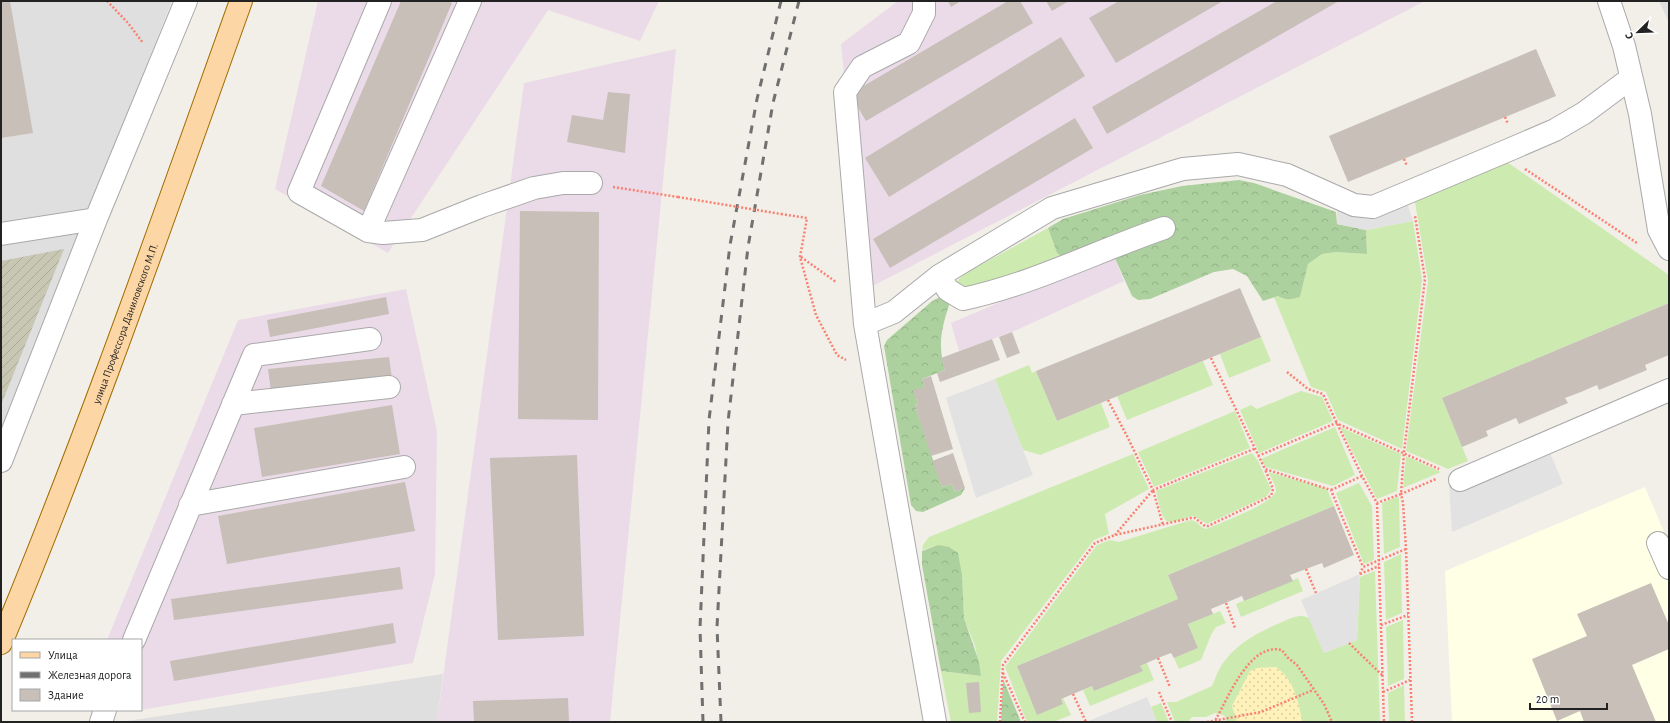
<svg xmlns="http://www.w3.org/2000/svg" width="1670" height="723" viewBox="0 0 1670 723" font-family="'Alegreya Sans',sans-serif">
  <defs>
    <pattern id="construction-furrows" width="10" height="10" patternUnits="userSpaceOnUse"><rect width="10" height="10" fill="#c7c7b4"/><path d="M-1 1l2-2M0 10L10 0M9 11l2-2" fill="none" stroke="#abab9a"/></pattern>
    <pattern id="forest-crowns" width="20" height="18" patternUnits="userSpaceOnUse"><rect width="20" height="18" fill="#add19e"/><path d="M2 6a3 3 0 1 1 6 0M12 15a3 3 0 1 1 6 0" fill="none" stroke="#95b388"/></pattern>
    <pattern id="sand-dots" width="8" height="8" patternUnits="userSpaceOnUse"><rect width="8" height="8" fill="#fff1ba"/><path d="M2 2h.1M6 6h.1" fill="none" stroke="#dacea0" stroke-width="1.8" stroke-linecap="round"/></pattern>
  </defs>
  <rect width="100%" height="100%" fill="#f2efe9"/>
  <!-- residential -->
  <path fill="#e0dfdf" d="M1 1H172L1 436Z
    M1659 1H1669V23Z
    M443 674 437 722H120Z"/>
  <!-- industrial -->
  <path fill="#ebdbe8" d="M318 1H659L640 41 548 10 388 253 275 189Z
    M898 1H1425L865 290 841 44Z
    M676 49 610 722H437L524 83Z
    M1113 254 1124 281 1012 332 959 351 951 323Z
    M406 289 437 431 435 574 413 663 141 710V640H107L238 320Z"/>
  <!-- education -->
  <path fill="#ffffe5" d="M1645 487 1669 544V722H1452L1445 571Z"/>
  <!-- construction -->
  <path fill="url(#construction-furrows)" d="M64 249 1 405V261Z"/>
  <!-- grass -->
  <path fill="#cdebb0" d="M1507 162 1669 275V303L1442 398 1468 461 1448 469 1406 451 1428 281 1415 202Z
    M1413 221 1422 280 1402 449 1338 420 1326 392 1311 387 1274 297 1278 296 1283 299 1300 297 1308 264 1322 254 1336 252 1367 254 1366 230Z
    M1048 228 1057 253 1062 257 975 291 953 285 964 274Z
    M1261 337 1271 361 1229 378 1220 354Z
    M1203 361 1213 385 1127 420 1117 396Z
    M1029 365 1032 373 1036 371 1057 421 1101 403 1110 427 1040 455 1023 450 995 379Z
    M1301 391 1322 397 1333 421 1259 453 1240 410 1251 405 1257 409Z
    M1235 411 1250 448 1154 487 1138 452Z
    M1335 427 1355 475 1333 486 1266 467 1261 459Z
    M1340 427 1401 454 1397 491 1377 499Z
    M1252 453 1258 461 1271 489 1267 496 1207 524 1194 516C1186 517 1177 522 1169 522 1161 521 1158 498 1156 491Z
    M1133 454 1149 489 1105 514 1109 534 1094 540 1001 661 997 722H951L941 671 981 676 975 646 964 618 962 575 938 545 922 550 923 545 929 537Z
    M1406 456 1441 472 1403 488Z
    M1268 472 1327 489 1334 506 1168 575 1178 599 1017 666 1037 714 1063 704 1061 699 1063 698 1071 715 1053 722H1027L1005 667 1097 545 1110 540 1119 542 1191 520C1198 521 1200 528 1206 529 1218 524 1277 502 1276 490 1275 484 1271 477 1268 472Z
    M1359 483 1372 506 1374 560 1364 564 1336 493Z
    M1397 497 1399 498 1400 547 1384 554 1382 503Z
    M1401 554 1402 613 1386 620 1384 562Z
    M1375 571 1380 722H1226L1225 716 1215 713 1206 717H1192L1188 722H1175L1167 702H1176L1212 686C1215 680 1217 672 1221 666 1234 645 1258 632 1280 623 1290 619 1298 613 1309 618L1324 653 1357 640 1360 577Z
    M1298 578 1303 591 1241 617 1236 604Z
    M1220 611 1226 623 1216 627 1211 635 1201 660 1179 669 1174 658 1198 648 1188 624Z
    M1403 620 1404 679 1388 686 1386 627Z
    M1147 663 1154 680 1090 706 1083 690 1092 686 1094 691 1142 671 1140 666Z
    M1404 685 1405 722H1389L1388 693Z
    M1161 703 1169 722H1157L1151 707Z"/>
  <!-- forest -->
  <path fill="url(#forest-crowns)" d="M1239 180 1254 183 1336 212 1337 224 1366 230 1367 254 1336 252 1322 254 1308 264 1300 297C1292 299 1286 301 1278 296L1263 301 1247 276 1233 269 1214 272 1150 299 1138 300 1132 296 1113 254 1062 257 1057 253 1048 228 1063 219 1140 195 1182 186Z
    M943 295 950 302C942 327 937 344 945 370L922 379 925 387 914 391 918 404 915 405 942 487 952 484 955 492 965 488 961 495 923 512 916 511 911 505 884 346 887 340 931 302Z
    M938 545 949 547 958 553 962 575 964 618 979 662 981 676 941 671 922 565V551Z
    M1003 679 1021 722H1001Z"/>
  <!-- sand -->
  <path fill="url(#sand-dots)" d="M1276 667C1293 678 1299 702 1302 722H1237L1232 706 1250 671 1257 668Z"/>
  <!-- parking -->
  <path fill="#e2e2e2" d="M1404 194 1413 221 1366 230 1337 224V198L1354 205Z
    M995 379 1033 475 976 498 946 398Z
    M1546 443 1563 484 1452 532 1449 485Z
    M1360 574 1357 640 1324 653 1301 600Z
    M1147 697 1157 722H1085H1086Z"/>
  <!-- building -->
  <path fill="#c7bfb8" d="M1 1H10L33 133 1 138Z
    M401 1H448L452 3 364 211 321 186Z
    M948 1H961L951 7Z
    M1008 1H1020L1033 23 866 121 850 94Z
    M1046 1H1069L1052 11Z
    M1119 1H1223L1116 63 1089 18Z
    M1277 1H1339L1107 134 1092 107Z
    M1061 37 1085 76 889 197 865 158Z
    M1536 49 1556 96 1348 182 1329 136Z
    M608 92 630 94 625 153 567 142 572 115 603 120Z
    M1075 118 1093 148 890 268 873 239Z
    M520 211 599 212 598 420 518 419Z
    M1240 288 1261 337 1057 421 1036 371Z
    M386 297 389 314 270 337 267 320Z
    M1669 303V355L1645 365 1647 370 1599 390 1597 385 1581 392 1565 398 1568 403 1519 424 1516 418 1486 431 1488 436 1462 447 1442 398Z
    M1012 332 1020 353 1007 358 999 337Z
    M992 339 1000 360 940 382 937 373 945 370 941 358Z
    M389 357 392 379 271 391 268 369Z
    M931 376 953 449 931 456 915 405 918 404 913 390 925 387 922 379Z
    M392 405 400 454 262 477 254 428Z
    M953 453 965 488 955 492 952 484 942 487 932 461Z
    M577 455 584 636 498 640 490 458Z
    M405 482 415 531 227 564 218 516Z
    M1334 506 1354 555 1324 568 1322 563 1290 575 1293 581 1244 601 1242 596 1211 609 1213 614 1188 624 1198 648 1174 658 1171 653 1158 658 1140 666 1143 671 1094 691 1092 686 1073 694 1061 699 1063 704 1037 715 1017 666 1178 599 1168 575Z
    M400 567 403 589 174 620 171 599Z
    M1651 583 1669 625V649L1632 665 1656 722H1584L1580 711 1557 721 1532 659 1587 636 1577 614Z
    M393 623 396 643 174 681 170 661Z
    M979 682 981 712 969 713 966 683Z
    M568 698 569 722H474L473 701Z"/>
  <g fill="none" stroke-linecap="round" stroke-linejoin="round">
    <!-- minor casing -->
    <g stroke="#a9a9a9" stroke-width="24">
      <path id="minor" d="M380 1 299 192 368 231 470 1
        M1609 1 1624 46 1640 114 1659 230 1669 249
        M368 231 383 233 422 230 482 206 534 188 563 183H591
        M1 234 96 219
        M939 276 948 290 963 299C1033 284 1097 251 1164 228
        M865 324 845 92 862 67 909 43 924 13V1
        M233 404 389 387
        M1 461 96 219 186 1
        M1460 480 1669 390
        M190 505 404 467
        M1658 543 1669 568
        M134 640 254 355 370 339
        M101 722 105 710
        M935 722 865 324 894 312 939 276 1052 208 1183 169 1238 164 1287 175 1354 205 1373 207 1511 149 1555 130 1584 113 1631 78"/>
    </g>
    <!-- major casing -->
    <g stroke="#a06b00" stroke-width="24">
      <g id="major">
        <path id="s1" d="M1 643C89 432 164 216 241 1"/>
      </g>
    </g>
    <!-- path -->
    <path stroke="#fa8072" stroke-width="2.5" stroke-dasharray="2 2" stroke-linecap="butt" d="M107 1 128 23 143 43
      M1505 117 1508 124
      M1404 159 1407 166
      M1525 169 1637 243
      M613 187 678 197
      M781 214 807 218 800 257 816 315 837 355 846 360
      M801 257 836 282
      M1211 358 1265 469 1331 490 1363 567
      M1287 372 1308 389 1323 394 1362 476 1377 503 1401 494 1404 452 1425 279 1415 216
      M1108 400 1128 438 1153 490 1254 449
      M1258 456 1336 423 1439 469
      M1331 490 1362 476
      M1377 503 1384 722
      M1115 535 1153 490 1163 525
      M1306 569 1316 593
      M1360 574 1363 567 1406 549
      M1360 574 1379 566
      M1226 603 1235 628
      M1381 625 1408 615
      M1349 643 1383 676
      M1158 658 1170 687
      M1003 673 1025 722
      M1159 692 1172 722
      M1383 692 1410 680
      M1073 694 1086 722
      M1000 722 1003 665 1095 543 1115 535 1191 518H1195L1205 526H1208L1271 496 1273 489 1265 469
      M1207 722 1261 712 1313 690
      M1220 722 1216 719C1229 696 1250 642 1282 650L1287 657 1297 665 1324 704 1332 722
      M1412 722 1406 549 1403 503 1401 494 1436 479"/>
    <!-- minor -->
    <use href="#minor" stroke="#fff" stroke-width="22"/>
    <!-- major -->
    <use href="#major" stroke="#fcd6a4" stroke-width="22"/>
    <!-- rail -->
    <path stroke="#707070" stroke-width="3" stroke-dasharray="8 8" stroke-linecap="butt" d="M703 722 700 628 709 420 730 245 757 99 781 1
      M721 722 717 627 728 422 748 247 773 103 799 1"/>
    <!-- path-bridge -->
    <path stroke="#fa8072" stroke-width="2.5" stroke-dasharray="2 2" stroke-linecap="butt" d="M678 197 781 214"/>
  </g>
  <g text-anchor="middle" stroke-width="4" stroke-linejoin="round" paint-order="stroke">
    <!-- street labels -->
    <g font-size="11" fill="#222" stroke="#fff">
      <text dy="4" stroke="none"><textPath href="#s1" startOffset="343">улица Профессора Даниловского М.П.</textPath></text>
    </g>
  </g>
  <!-- border -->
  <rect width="1670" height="723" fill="none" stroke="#222222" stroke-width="4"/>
  <!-- legend -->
  <rect x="12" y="639" width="130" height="72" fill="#ffffff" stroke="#a7a7a7"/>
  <rect x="20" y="652" width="20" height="6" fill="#fcd6a4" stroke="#a7a7a7"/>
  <text x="48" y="659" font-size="12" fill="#222222">Улица</text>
  <rect x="20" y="672" width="20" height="6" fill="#707070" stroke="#a7a7a7"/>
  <text x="48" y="679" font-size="12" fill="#222222">Железная дорога</text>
  <rect x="20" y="689" width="20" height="12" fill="#c7bfb8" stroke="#a7a7a7"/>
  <text x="48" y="699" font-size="12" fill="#222222">Здание</text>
  <!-- north arrow -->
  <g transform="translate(1638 32) rotate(247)" stroke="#ffffff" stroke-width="3" paint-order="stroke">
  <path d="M0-3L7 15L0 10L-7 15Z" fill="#222222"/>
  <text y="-6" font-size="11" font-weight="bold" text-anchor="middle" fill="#222222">С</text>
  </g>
  <!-- scale -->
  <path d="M1530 703v6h77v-6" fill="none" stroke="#222222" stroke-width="2"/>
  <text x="1536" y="703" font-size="12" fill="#222222" stroke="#ffffff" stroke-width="3" paint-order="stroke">20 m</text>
</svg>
